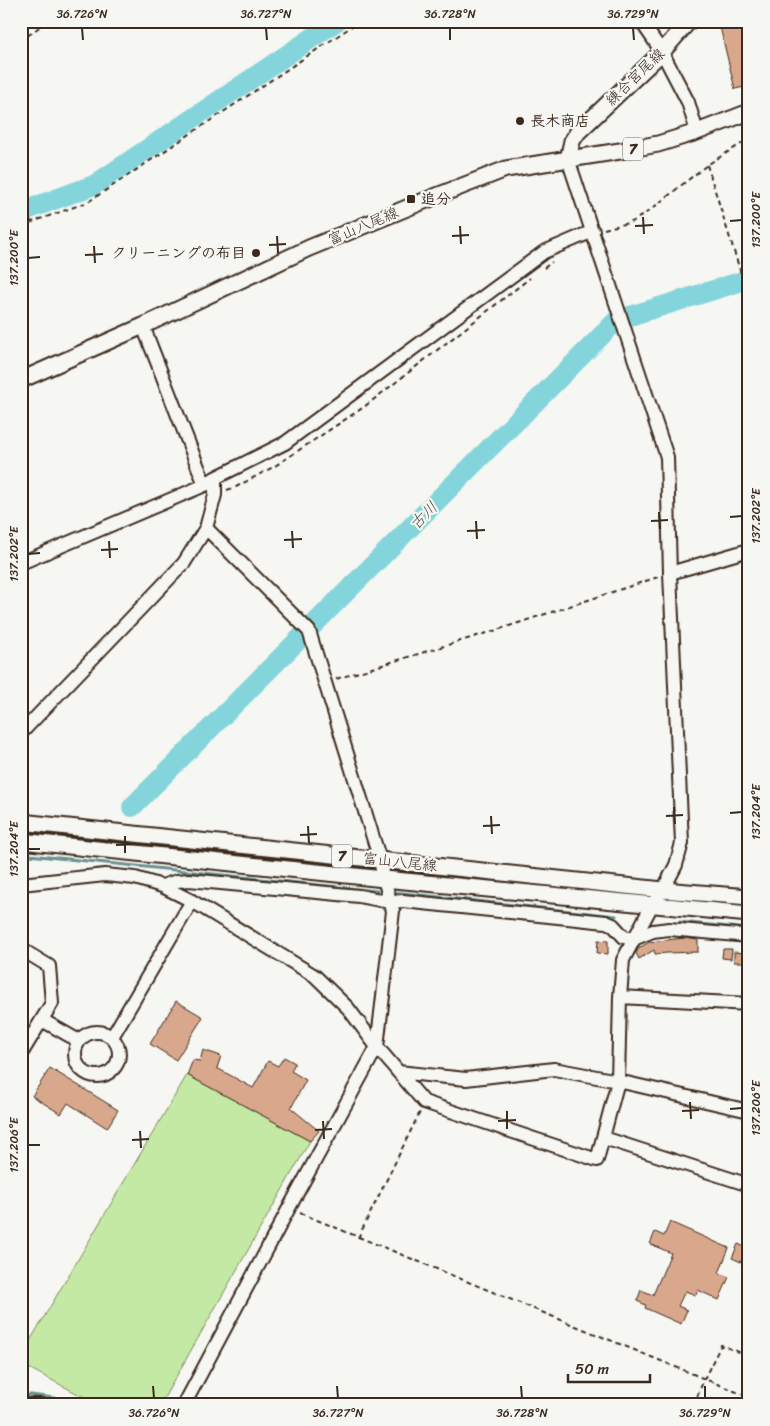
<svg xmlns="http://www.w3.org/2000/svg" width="770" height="1426" viewBox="0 0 770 1426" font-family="Sriracha,'Klee One',sans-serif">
  <rect width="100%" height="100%" fill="#f6f6f2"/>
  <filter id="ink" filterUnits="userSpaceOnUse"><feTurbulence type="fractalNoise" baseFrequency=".02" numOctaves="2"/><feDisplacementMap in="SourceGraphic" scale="10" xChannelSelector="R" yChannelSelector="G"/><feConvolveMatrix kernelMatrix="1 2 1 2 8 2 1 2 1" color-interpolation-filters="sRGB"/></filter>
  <g filter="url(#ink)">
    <!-- green -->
    <path fill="#c3e9a4" stroke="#7f8a61" d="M187 1075 310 1141 160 1405H99L21 1364V1356Z"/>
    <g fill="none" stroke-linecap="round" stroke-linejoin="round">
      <!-- stream -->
      <path stroke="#67918f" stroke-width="3" d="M21 857 29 855 377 891
        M393 892 616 916
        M680 922 749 929
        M21 1396 31 1395 61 1399 71 1405"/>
      <!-- river -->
      <path stroke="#84d5db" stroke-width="20" d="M21 212 94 185 337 21
        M132 807 617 320 749 279"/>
    </g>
    <!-- building -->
    <path fill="#d9a78c" stroke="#3b2a1e" d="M743 21H749V86L735 89 720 27Z
      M684 938 698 940V952L667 953 655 954 654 950 639 959 636 953 639 948 649 942Z
      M598 940 608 941V954L597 953Z
      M723 949H732L731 959 722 958Z
      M734 952 744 953V962H734Z
      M176 1001 203 1017 176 1060 150 1044Z
      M203 1050 221 1056 217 1068 253 1088 268 1061 278 1066 284 1057 295 1063 291 1071 306 1080 291 1108 319 1131 310 1141 187 1075 193 1060 200 1061Z
      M50 1068 118 1110 107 1128 68 1103 61 1114 32 1096Z
      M670 1222 729 1248 719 1273 729 1277 719 1300 698 1290 696 1295 685 1291 678 1306 687 1310 681 1324 645 1308 646 1305 637 1301 641 1290 653 1295 671 1253 650 1244 655 1232 664 1236Z
      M738 1244 747 1248 741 1262 732 1258Z"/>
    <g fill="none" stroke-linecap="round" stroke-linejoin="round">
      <!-- minor casing -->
      <g stroke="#3b2a1e" stroke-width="16">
        <path id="minor" d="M641 21 662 52 688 102 697 132
          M21 23 23 21
          M143 326 205 485
          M21 563 205 485 215 478 285 443 544 252 593 231
          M670 573 749 550
          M21 733 184 563 206 528 215 495V478
          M21 884 105 875 135 878 162 886 192 901 315 976 348 1008 377 1047 424 1102 597 1160 618 1081 620 997 623 960 652 905 663 890 676 865 682 843 670 573 667 457 568 159
          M162 886 177 881 189 880 359 896 390 902 403 901 606 922 613 925 624 937 634 939 653 931 669 929 749 936
          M21 949 49 966 52 1003 21 1054
          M620 997 749 1004
          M42 1020 79 1041
          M75 1054a22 22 0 1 1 44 0a22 22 0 1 1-44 0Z
          M112 1037 192 901
          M398 1072 466 1079 554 1069 618 1081 749 1111
          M604 1138 749 1185
          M21 1405H41
          M184 1405 289 1208 377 1047 393 911 384 879 380 860 309 631 206 528"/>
      </g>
      <!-- major casing -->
      <g stroke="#3b2a1e" stroke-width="19">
        <path id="major" d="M568 159 572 141 578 132 662 52 689 21
          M21 380 143 326 309 248 424 201 506 169 620 151 658 144 697 132 749 112
          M21 822 663 890 749 897
          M21 841 384 879 749 914"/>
      </g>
      <!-- path -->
      <path stroke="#3b2a1e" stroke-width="2" stroke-dasharray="5 4" stroke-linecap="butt" d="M21 41 47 21
        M707 165 749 299
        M21 202 24 206 31 222
        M21 226 88 202 360 21
        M604 229 632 222 649 211 707 165 749 139
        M544 268 552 262
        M227 490 236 487 275 466 364 407 530 278
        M336 679 500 629 658 577
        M300 1213 749 1397
        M358 1238 420 1112
        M694 1405 704 1379 721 1345 749 1356"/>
      <!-- minor -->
      <use href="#minor" stroke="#f6f6f2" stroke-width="12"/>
      <!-- major -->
      <use href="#major" stroke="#f6f6f2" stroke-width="15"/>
    </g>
  </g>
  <!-- ticks -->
  <path fill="none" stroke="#3b2a1e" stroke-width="2" d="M82 28 83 40M266 28 267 40M450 28V40M633 28 634 40M643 217 644 234M730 221 742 220M460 226 461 244M635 226 653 225M277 236 278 253M452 236 469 235M269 245 286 244M94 246 95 263M85 255 103 254M28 258 40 257M659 512 660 529M730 517 742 516M476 521 477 539M651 521 668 520M292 531 293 548M467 531 485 530M284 540 302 539M109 541 110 558M101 550 118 549M28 554 40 553M674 807 675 824M730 813 742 812M491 816 492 834M666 816 683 815M308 826 309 843M483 826 500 825M300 835 317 834M125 836V853M116 845 134 844M28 849H40M690 1102 691 1119M730 1109 742 1108M507 1111V1129M682 1111 699 1110M323 1121 324 1139M498 1121 516 1120M315 1130 332 1129M140 1131 141 1148M132 1140 149 1139M28 1145H40M153 1386 154 1398M337 1386 338 1398M521 1386 522 1398M705 1386V1398"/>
  <!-- markers -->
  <g fill="#3b2a1e" stroke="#f6f6f2" stroke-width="2">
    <circle cx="520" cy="121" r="5"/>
    <rect x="406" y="194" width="10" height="10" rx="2.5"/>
    <circle cx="256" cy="253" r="5"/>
  </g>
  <g text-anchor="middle" stroke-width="4.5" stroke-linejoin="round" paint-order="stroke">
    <!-- shield labels -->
    <g fill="#f6f6f2" stroke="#73675e" stroke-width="1">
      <rect x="623" y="137.5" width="20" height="23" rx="4"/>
      <rect x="332" y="844.5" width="20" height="23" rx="4"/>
    </g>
    <g font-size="14" font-weight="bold" fill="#3b2a1e">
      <text x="633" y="154">7</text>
      <text x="342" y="861">7</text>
    </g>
    <!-- street labels -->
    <g font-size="15" fill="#3b2a1e" stroke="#f6f6f2">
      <text transform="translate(635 77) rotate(-44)" y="5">練合宮尾線</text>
      <text transform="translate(363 226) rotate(-23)" y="5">富山八尾線</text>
      <text transform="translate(400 862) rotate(6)" y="5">富山八尾線</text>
    </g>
    <!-- poi labels -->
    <g font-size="15" font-weight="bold" fill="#3b2a1e" stroke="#f6f6f2" text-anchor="start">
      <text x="530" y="126">長木商店</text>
      <text x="421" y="204">追分</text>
      <text x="246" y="258" text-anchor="end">クリーニングの布目</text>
    </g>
    <!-- water labels -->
    <g font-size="16" font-style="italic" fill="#4d554d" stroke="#f6f6f2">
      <text transform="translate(423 515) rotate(-45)" y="6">古川</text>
    </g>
  </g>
  <!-- margin -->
  <rect width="770" height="1426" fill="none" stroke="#f6f6f2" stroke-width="55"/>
  <!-- scale -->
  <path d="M568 1374v8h82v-8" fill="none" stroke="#3b2a1e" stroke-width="2.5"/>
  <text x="575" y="1374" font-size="15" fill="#3b2a1e" stroke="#f6f6f2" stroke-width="4" paint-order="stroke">50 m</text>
  <rect x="28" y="28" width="714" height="1370" fill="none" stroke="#3b2a1e" stroke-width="2"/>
  <g font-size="12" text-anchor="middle" fill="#3b2a1e">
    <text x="82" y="18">36.726°N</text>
    <text x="266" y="18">36.727°N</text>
    <text x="450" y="18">36.728°N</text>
    <text x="633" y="18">36.729°N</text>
    <text transform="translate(756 220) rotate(-90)" y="4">137.200°E</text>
    <text transform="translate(14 258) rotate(-90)" y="4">137.200°E</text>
    <text transform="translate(756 516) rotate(-90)" y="4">137.202°E</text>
    <text transform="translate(14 554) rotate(-90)" y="4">137.202°E</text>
    <text transform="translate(756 812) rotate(-90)" y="4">137.204°E</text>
    <text transform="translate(14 849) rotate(-90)" y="4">137.204°E</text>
    <text transform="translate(756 1108) rotate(-90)" y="4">137.206°E</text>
    <text transform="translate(14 1145) rotate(-90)" y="4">137.206°E</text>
    <text x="154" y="1417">36.726°N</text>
    <text x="338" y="1417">36.727°N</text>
    <text x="522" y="1417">36.728°N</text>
    <text x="705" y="1417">36.729°N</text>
  </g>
</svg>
